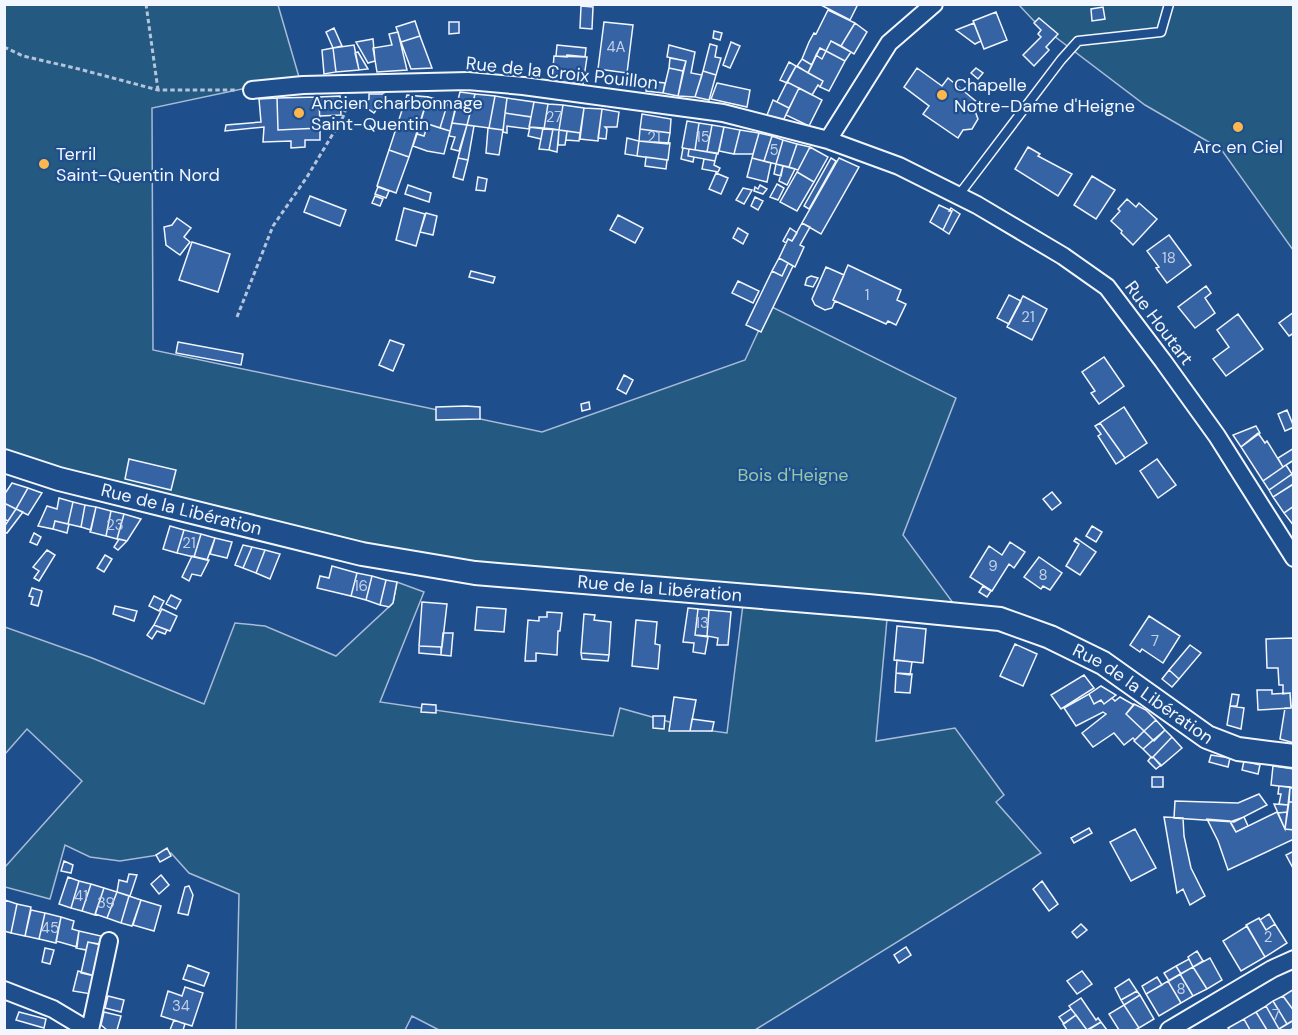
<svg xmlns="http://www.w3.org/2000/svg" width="1298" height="1035" viewBox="0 0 1298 1035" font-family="'DM Sans',sans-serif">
  <rect width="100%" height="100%" fill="#1f4e8c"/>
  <!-- green -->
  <path fill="#245a82" stroke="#a8bbd7" stroke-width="1.5" d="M5 5H278L299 77 152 108 153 350 542 432 745 360 770 306 956 398 903 535 962 615 888 608 876 741 955 728 1004 795 996 802 1041 853 755 1030H439L412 1016 405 1030H236L239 894 189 873 171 853 120 861 90 857 65 845 50 899 5 887V867L82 781 27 729 5 754V627L92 658 204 704 235 623 265 626 336 656 393 603 397 582 424 592 380 702 613 736 620 708 691 728 727 733 744 596 475 573 5 461Z
    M1019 5H1293V250L1221 149 1145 105 1033 20Z"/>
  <!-- building -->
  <path fill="#3563a3" stroke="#f2f6ff" stroke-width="1.5" d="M819 4H858L850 20Z
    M581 6 593 7 592 29 580 28Z
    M1103 7 1105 19 1092 21 1091 9Z
    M828 10 855 23 841 46 831 41 826 51 820 48 812 65 802 59 809 42 814 33 816 34Z
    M996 12 1007 40 984 49 973 21Z
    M1039 18 1058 34 1046 47 1049 50 1034 66 1023 55 1041 37 1038 34 1041 30 1034 23Z
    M415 21 420 36 401 42 396 27Z
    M449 22H459V33L449 34Z
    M604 22 633 25 627 73 598 69Z
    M855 23 867 32 854 54 841 46Z
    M974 23 981 41 975 44 956 30Z
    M334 28 342 46 333 48 326 32Z
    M714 31 722 33 720 40 713 38Z
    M398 32 407 70 377 72 373 48 392 45 389 34Z
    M420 36 432 68 411 69 401 42Z
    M373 39 375 61 368 63 356 42Z
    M831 41 851 52 845 61 826 51Z
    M731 42 740 46 730 68 723 65Z
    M710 44 717 46 715 57 721 58 716 75 703 71Z
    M354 45 359 70 336 72 333 48Z
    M557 45 586 48 585 57 556 56Z
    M669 45 695 52 691 73 702 75 695 97 678 96 686 61 667 57Z
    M333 48 336 72 324 74 322 50Z
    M820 48 826 51 822 59 816 55Z
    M826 51 845 61 829 91 820 87 823 81 808 73 816 55 822 59Z
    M358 52 368 69 359 70 355 53Z
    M567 55 587 57 583 84 552 81 554 56 567 57Z
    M670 58 686 61 683 71 669 68Z
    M802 59 812 65 808 73 797 66Z
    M789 62 796 66 787 83 780 80Z
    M796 66 823 81 820 87 818 85 812 95 787 82Z
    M669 68 683 71 678 96 663 93Z
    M917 68 942 86 948 78 978 103 975 111 978 119 972 129 963 130 958 138 923 114 929 106 904 87Z
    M976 68 983 73 978 79 971 73Z
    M703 71 716 75 709 100 695 97Z
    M647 81 665 83 663 93 646 91Z
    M787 82 799 88 789 108 777 102Z
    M717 83 750 90 747 107 711 99Z
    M799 88 822 100 809 126 786 115Z
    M460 92 475 94 467 125 452 123Z
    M369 94H384L386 97 374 113 364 106 369 99Z
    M475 94 495 96 489 128 467 125Z
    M407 95 428 97 409 157 389 150Z
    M340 96 341 115 320 116V140H305V147L291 148V141L263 142 264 127 225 131 226 125 261 122 259 99 277 98 278 130 320 128 319 97Z
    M495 96 507 98 503 130 489 128Z
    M319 97 320 128 278 130 277 98Z
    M428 97 448 102 440 128 428 124 424 136 417 134Z
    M507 98 534 102 531 117 505 113Z
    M773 100 789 108 783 121 767 115Z
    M448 102 456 105 450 131 440 128Z
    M534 102 548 104 544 129 529 127Z
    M548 104 563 105 559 130 544 129Z
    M563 105 584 108 580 133 559 130Z
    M584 108 602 109 598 141 580 139Z
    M602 109 619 112 617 127H605L607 129 606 139 598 138Z
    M505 113 531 117 529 129 507 126V133L503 132Z
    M642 114 671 119 670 133 640 129Z
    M687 121 699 123 695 150 682 148Z
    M452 123 467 125 459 151 451 149 455 137 449 136Z
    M699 123 712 125 707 152 695 150Z
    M428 124 450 131 444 154 427 151 413 146 417 134 424 136Z
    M467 125 474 126 468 160 458 158Z
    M712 125 724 127 718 154 707 152Z
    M530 127 543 128 541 139 528 136Z
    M724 127 740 130 734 154 719 151Z
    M488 128 503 130 499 155 486 153Z
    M543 128 553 129 549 150 539 149Z
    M553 129 559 130 557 152 549 150Z
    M640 129 670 133 668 144 639 141Z
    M559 130 567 131 565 145H558Z
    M740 130 759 133 753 154H734Z
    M567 131 580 133 579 141 566 140Z
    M759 133 772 136 764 161 752 158Z
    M772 136 783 140 776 164 764 161Z
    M627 138 639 141 637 156 625 154Z
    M783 140 797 144 789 167 776 164Z
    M639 141 670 143 668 160 637 156Z
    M797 144 810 147 798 170 789 167Z
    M810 147 828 157 814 182 797 172Z
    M1028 147 1040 154 1038 156 1072 174 1058 196 1015 169Z
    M683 148 689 149 688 156 694 157 693 162 681 159Z
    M689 149 717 153 715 161 688 156Z
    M389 150 409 157 396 193 377 186Z
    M646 157 667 160 666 169 645 166Z
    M458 158 468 160 463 180 453 177Z
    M752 158 771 163 767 182 747 177Z
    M831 158 836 161 809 209 804 206Z
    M839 158 859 167 821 234 802 223Z
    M704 159 715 161 714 165 720 168 718 172 702 169Z
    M776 164 783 166 781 176 774 174Z
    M783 166 795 169 787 185 779 181Z
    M797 172 814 182 797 211 780 202Z
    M716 173 728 178 721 194 709 189Z
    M1092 176 1115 190 1096 219 1074 205Z
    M478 177 487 179 485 191 476 190Z
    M777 184 784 188 778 200 770 197Z
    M408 185 431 193 429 202 405 194Z
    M760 185 767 189 763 194 754 191 755 187 758 189Z
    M378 187 389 191 386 198 375 194Z
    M743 188 752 190 744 204 736 200Z
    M310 196 346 210 340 226 304 212Z
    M375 196 383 199 380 206 372 203Z
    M755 197 763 201 758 210 751 206Z
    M1127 199 1136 207 1139 203 1157 219 1133 245 1121 233 1122 231 1111 221 1120 211 1118 209Z
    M939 205 952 211 943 230 930 222Z
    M404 208 425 214 416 246 396 240Z
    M951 208 960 214 949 234 943 230 952 211H949Z
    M426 213 437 216 433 235 420 232Z
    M618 215 643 228 635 243 610 230Z
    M177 218 191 228 184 237 190 242 180 255 166 245 164 227 172 225Z
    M802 223 810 227 800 245 804 247 795 267 779 258 788 239 792 241Z
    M738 228 748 234 743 244 733 238Z
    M790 228 797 233 792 241 788 239 786 243 783 241Z
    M1169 235 1191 265 1167 283 1156 268 1159 267 1147 251Z
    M192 242 230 254 218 292 179 280Z
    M779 258 788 263 782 276 772 271Z
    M788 263 793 266 761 332 746 325 772 271 782 276Z
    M848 265 901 290 897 300 906 304 896 325 888 321 886 324 833 300Z
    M826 267 844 275 833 300 835 301 832 308 825 310 815 305 812 299Z
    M471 271 495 277 493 283 469 277Z
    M811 276 818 278 813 287 805 285 807 278Z
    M738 281 759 291 753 303 732 293Z
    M1206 286 1211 293 1205 298 1215 313 1195 328 1178 307Z
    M1009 295 1021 301 1009 324 997 318Z
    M1023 296 1047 309 1032 340 1007 327Z
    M1294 312V333L1289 336 1279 323Z
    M1238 314 1263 349 1226 376 1213 359 1229 347 1217 330Z
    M390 340 404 345 393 371 379 365Z
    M178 342 243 354 241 365 176 353Z
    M1104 357 1124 386 1099 404 1091 393 1095 391 1082 372Z
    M624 375 633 380 626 394 617 389Z
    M589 402 590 409 582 411 581 404Z
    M466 406 480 407V419L436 420V407Z
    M1124 407 1147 443 1125 458 1100 423Z
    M1287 410 1294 427 1285 431 1278 414Z
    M1100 423 1125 458 1116 464 1098 436 1101 434 1095 426Z
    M1256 426 1260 433 1241 447 1233 435Z
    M1258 433 1265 443 1267 441 1283 467 1263 481 1241 447Z
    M1294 448V460L1283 467 1278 458Z
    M129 459 176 470 171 490 125 479Z
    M1157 459 1176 485 1158 498 1140 471Z
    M1286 465 1292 474 1269 490 1263 481Z
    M1292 474 1294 484 1273 497 1269 490Z
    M12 483 28 488 16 509 4 503V495Z
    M1293 484 1294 506 1284 513 1273 497Z
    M28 488 42 493 28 515 16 509Z
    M1052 492 1061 503 1052 510 1043 499Z
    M59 498 73 502 68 524 55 521 53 529 38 526 47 506 57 509Z
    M73 502 85 505 81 527 68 524Z
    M4 503 16 509 8 521 4 519Z
    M85 505 96 507 91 530 81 527Z
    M1294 506V526L1284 513Z
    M96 507 111 511 106 536 90 532Z
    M16 509 23 512 7 533 4 532V527Z
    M111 511 124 514 117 539 106 536Z
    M124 514 141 519 127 541 117 539Z
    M55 521 69 524 67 533 53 529Z
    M170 526 184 530 177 553 163 549Z
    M1092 526 1102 532 1096 542 1086 536Z
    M184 530 201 534 194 557 177 553Z
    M34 533 41 537 37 545 30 542Z
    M201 534 215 538 207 560 194 557Z
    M215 538 232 542 227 558 210 554Z
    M1076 538 1096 552 1080 575 1066 566 1079 544 1074 541Z
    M119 539 127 541 118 550 114 547Z
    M1010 542 1025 552 1014 568 1009 564 992 591 970 577 989 546 1002 555Z
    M243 545 252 547 243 568 235 565Z
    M252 547 265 550 256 573 243 568Z
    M47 550 55 555 39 581 34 578 39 571 33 567Z
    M265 550 280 554 270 579 256 573Z
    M105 555 112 559 104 572 97 568Z
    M192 556 209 560 201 576 192 574 189 581 182 577Z
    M1039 557 1062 573 1050 590 1043 586 1041 589 1024 577Z
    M332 566 357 573 351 596 317 588 320 576 329 578Z
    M357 573 372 576 366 600 351 596Z
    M372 576 386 580 380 605 366 600Z
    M386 580 397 582 393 603 389 607 380 605Z
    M983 586 991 591 987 597 979 592Z
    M32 588 42 591 38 606 31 604 33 597 29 596Z
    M171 595 181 600 176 609 166 604Z
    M154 596 164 601 159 611 149 606Z
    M422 602 447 604 442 647 419 646Z
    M115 606 137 611 134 621 113 614Z
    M477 607 506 609 504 632 475 630Z
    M688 608 698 609 695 635 708 637 705 654 693 652 694 643 683 642Z
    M162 609 177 616 170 631 154 625Z
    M698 609 709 610 707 636 695 635Z
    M709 610 731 612 728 645H717L718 638 707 636Z
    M547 612 562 613 560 631H558L557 655 536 653V661H525L528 620 539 621V617H547Z
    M584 614 595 615 594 620 611 622 609 655 581 653Z
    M1149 616 1180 636 1163 663 1142 649 1140 652 1130 645Z
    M636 620 657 622 655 644 660 645 658 669 632 666Z
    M154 625 167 630 165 634 157 631 152 639 147 635Z
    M897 626 926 629 923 663 894 660Z
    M443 633H453L451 656 441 655Z
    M1294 638V707L1291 706 1290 693 1283 694V685H1279L1278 668H1267L1266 639Z
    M1015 644 1037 654 1023 686 1000 676Z
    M1190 645 1201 653 1179 679 1169 670Z
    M419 646 441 647V655L419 653Z
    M581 653 609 655 608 661 582 659Z
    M897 660 912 662 910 675 896 673Z
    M1169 670 1179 679 1172 687 1162 679Z
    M896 673 912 674 910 693 895 692Z
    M1084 675 1094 688 1061 709 1051 695Z
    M1101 686 1116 695 1104 704 1101 700 1094 704 1089 694Z
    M1257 690H1272V694L1290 693 1291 708 1258 710Z
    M1089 694 1094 704 1101 700 1104 704 1112 698 1115 701 1120 697 1134 705 1126 714 1144 731 1135 740 1133 738 1124 745 1114 733 1093 747 1082 733 1106 714 1103 712 1076 726 1064 708Z
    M1232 694 1239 695 1237 706H1230Z
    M674 697 696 700 690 731H669Z
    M422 704 436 705V713L421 712Z
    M1134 704 1146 710 1156 720 1144 731 1126 714Z
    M1230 706 1244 708 1241 729 1227 725Z
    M1291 706 1294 707V743L1280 739 1285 708H1291Z
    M653 716H665L664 729 653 728Z
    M692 719 714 722 712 731H690Z
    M1156 720 1165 730 1154 741 1144 731Z
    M1165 730 1172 737 1152 758 1143 749Z
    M1144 731 1153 740 1143 749 1134 741Z
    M1172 737 1182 748 1161 766 1153 757Z
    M1211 755 1230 758 1228 767 1209 762Z
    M1151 757H1153L1161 765 1156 769 1148 761Z
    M1244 761 1260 765 1258 774 1242 770Z
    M1273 766 1294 769V788L1271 785Z
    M1152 777H1163V787H1152Z
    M1279 786 1290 787 1288 805 1279 804 1281 794H1278Z
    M1290 787 1294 788V802H1289Z
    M1259 794 1267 805 1234 822 1174 818 1175 801 1238 803Z
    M1289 802H1294V830L1285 829Z
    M1274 804 1288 805 1287 812 1278 813Z
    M1277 812 1285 829 1294 830V839L1228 870 1218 841 1207 819 1230 821 1236 832Z
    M1287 812 1285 829 1278 813Z
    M1164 817 1183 818 1184 836 1191 868 1205 896 1190 905 1183 889 1177 893Z
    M1244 817 1248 826 1236 832 1230 822Z
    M1089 828 1092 833 1074 843 1071 838Z
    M1135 829 1156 868 1131 881 1110 842Z
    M167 848 171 856 160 862 156 855Z
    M1294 851V870L1286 855Z
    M64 861 73 865 71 873 61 871Z
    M129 874 137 875 130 896 117 892 119 880 127 882Z
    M161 875 169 885 159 894 151 884Z
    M68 877 79 881 71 908 59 904Z
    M79 881 91 884 82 911 71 908Z
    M1042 881 1058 904 1049 911 1033 889Z
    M91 884 104 888 95 915 82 911Z
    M189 886 193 895 188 915 178 913 185 887Z
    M104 888 117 892 107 918 95 914Z
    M117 892 129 896 121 923 107 918Z
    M129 896 141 900 132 926 121 923Z
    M5 900 17 904 11 933 4 931Z
    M141 900 161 906 154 931 133 925Z
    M17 904 31 907 25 936 11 933Z
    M31 910 45 913 39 939 25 936Z
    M45 913 61 917 56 943 39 939Z
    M1269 914 1275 924 1266 930 1260 920Z
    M61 917 74 921 72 929 79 931 77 947 56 941Z
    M1259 918 1266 930 1275 924 1287 943 1265 957 1246 925Z
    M1081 924 1087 930 1077 938 1072 932Z
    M1247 926 1265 957 1241 971 1223 941Z
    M79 931 101 936 99 944 88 942 86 950 76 948Z
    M88 942 101 945 95 976 81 973Z
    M906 947 911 955 899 963 894 955Z
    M45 948 54 950 50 964 42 962Z
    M1197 951 1203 961 1193 967 1188 957Z
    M1210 958 1222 980 1207 989 1193 967Z
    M1189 959 1193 967 1181 974 1176 966Z
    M188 965 209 973 204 986 183 979Z
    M1176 966 1181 974 1169 981 1164 973Z
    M1193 967 1207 989 1193 996 1180 974Z
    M78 971 95 976 91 994 73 991Z
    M1082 971 1092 984 1077 994 1067 981Z
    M1180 974 1193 996 1181 1003 1168 981Z
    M1157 977 1162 985 1146 994 1142 986Z
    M1129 979 1137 991 1121 1000 1115 988Z
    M1168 981 1181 1003 1159 1016 1146 994Z
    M185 987 203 993 192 1026 161 1016 168 991 182 996Z
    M1294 989V1011L1283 996Z
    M1137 991 1140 995 1124 1005 1121 1000Z
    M1140 995 1154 1019 1139 1028 1124 1005Z
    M108 996 124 1000 121 1012 105 1008Z
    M1283 996 1294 1011V1020L1287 1024 1273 1001Z
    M1081 998 1096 1020 1098 1018 1101 1022 1087 1030 1069 1006Z
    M1273 1001 1287 1024 1279 1029 1266 1006Z
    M1124 1005 1139 1028 1135 1030H1119L1109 1014Z
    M1266 1006 1279 1029 1280 1030H1267L1256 1012Z
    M1071 1009 1076 1015 1064 1024 1059 1017Z
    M19 1012 46 1019 44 1028 16 1020Z
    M104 1012 121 1016 117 1030H107L101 1025Z
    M1256 1012 1267 1030H1250L1244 1019Z
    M1076 1015 1087 1030H1067L1063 1024Z
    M1244 1019 1250 1030H1230L1228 1028Z
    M174 1020 185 1024 183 1030H170Z
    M1294 1020V1028L1290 1030H1280L1279 1029Z
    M1101 1022 1107 1030H1088Z"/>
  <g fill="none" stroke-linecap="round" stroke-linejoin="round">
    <!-- lane casing -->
    <g stroke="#f2f6ff" stroke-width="11">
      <path id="lane" d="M958 196 1061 60 1078 41 1161 32 1169 4"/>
    </g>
    <!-- street casing -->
    <g stroke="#f2f6ff" stroke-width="20">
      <path id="street" d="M252 90 303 85 468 81 523 86 723 113 828 140 899 166 977 205 1063 256 1107 287 1163 361 1217 436 1294 558
        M828 140 889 43 934 4
        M4 990 53 1009 88 1030
        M90 1030 109 941
        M1169 1030 1272 969 1294 959"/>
    </g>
    <!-- secondary casing -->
    <g stroke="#f2f6ff" stroke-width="26">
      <g id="secondary">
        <path id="s1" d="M4 461 59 479 362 554 475 573 868 606 1000 619 1050 637 1103 663 1207 737 1238 749 1294 756"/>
      </g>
    </g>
    <!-- path -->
    <path stroke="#b3c4dc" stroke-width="3" stroke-dasharray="4.5 3" stroke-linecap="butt" d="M146 4 158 90
      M4 47 23 56 79 69 158 90H236
      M237 317 273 226 307 177 343 117 349 100"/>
    <!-- lane -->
    <use href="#lane" stroke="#1f4e8c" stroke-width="8"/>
    <!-- street -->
    <use href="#street" stroke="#1f4e8c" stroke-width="16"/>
    <!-- secondary -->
    <use href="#secondary" stroke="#1f4e8c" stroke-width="22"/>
  </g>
  <!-- markers -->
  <g fill="#ffb74d" stroke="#1f4e8c" stroke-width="2">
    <circle cx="942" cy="95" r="6"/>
    <circle cx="299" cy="113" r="6"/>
    <circle cx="1238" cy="127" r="6"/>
    <circle cx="44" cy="164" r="6"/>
  </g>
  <g text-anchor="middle" stroke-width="4.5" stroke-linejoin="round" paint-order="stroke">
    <!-- number labels -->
    <g font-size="15" fill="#c3d1e8">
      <text x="616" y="52">4A</text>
      <text x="554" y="122">27</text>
      <text x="654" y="142">21</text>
      <text x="703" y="142">15</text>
      <text x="774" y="155">5</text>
      <text x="1169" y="263">18</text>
      <text x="867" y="300">1</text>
      <text x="1028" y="322">21</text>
      <text x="115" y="530">23</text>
      <text x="189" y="548">21</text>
      <text x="993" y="571">9</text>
      <text x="1043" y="580">8</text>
      <text x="361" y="591">16</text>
      <text x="702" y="628">13</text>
      <text x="1155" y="646">7</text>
      <text x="81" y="901">41</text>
      <text x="106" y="908">39</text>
      <text x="50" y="933">45</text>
      <text x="1268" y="942">2</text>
      <text x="1181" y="994">8</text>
      <text x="181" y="1011">34</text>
      <text x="1276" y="1020">7</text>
    </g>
    <!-- street labels -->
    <g font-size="18" fill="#f2f6ff" stroke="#1f4e8c">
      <text transform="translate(562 73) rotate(6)" y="6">Rue de la Croix Pouillon</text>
      <text transform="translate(1159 323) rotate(53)" y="6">Rue Houtart</text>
      <text dy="6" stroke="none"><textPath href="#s1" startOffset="184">Rue de la Libération</textPath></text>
      <text dy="6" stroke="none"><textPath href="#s1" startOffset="670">Rue de la Libération</textPath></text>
      <text dy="6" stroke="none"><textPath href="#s1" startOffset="1174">Rue de la Libération</textPath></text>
    </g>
    <!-- poi labels -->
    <g font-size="18" fill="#f2f6ff" stroke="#1f4e8c" text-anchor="start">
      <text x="954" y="91">Chapelle<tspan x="954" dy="21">Notre-Dame d'Heigne</tspan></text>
      <text x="311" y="109">Ancien charbonnage<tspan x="311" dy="21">Saint-Quentin</tspan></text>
      <text x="1238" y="153" text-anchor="middle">Arc en Ciel</text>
      <text x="56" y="160">Terril<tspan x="56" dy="21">Saint-Quentin Nord</tspan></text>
    </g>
    <!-- park labels -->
    <g font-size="18" fill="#97c8a6" stroke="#1f4e8c">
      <text x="793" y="481">Bois d'Heigne</text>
    </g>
  </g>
  <!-- border -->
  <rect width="1298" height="1035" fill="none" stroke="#f2f6ff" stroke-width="12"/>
</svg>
